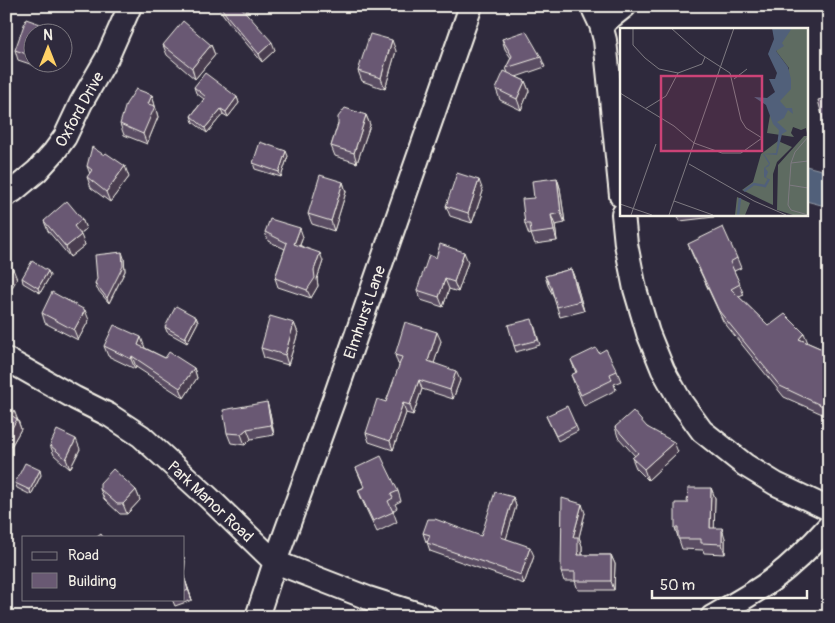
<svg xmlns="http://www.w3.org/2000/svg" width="835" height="623" viewBox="0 0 835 623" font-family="Pangolin,sans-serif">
  <rect width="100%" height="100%" fill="#2f2a3d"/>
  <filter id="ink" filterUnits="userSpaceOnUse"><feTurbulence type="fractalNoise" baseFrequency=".02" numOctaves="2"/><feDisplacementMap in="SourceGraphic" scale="10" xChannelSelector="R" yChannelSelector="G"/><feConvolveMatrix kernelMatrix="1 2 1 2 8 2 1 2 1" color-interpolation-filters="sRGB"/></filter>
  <g filter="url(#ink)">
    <!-- water -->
    <path fill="#51607a" stroke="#929aa6" d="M806 166 829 172V207L806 201Z"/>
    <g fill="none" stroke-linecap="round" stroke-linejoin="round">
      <!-- street casing -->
      <g stroke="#f4f1e8" stroke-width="26">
        <path id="street" d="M592 6 601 25 605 40 621 196
          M601 25 625 6
          M6 195 13 191 37 171 54 152 65 137 81 103 107 58 130 6
          M623 214 626 244 635 289 648 333 663 370 681 402 702 431 745 465 776 484 829 509
          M6 359 75 398 109 415 141 436 209 498 275 562 368 598 428 617
          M257 617 275 562 335 396 471 6
          M712 617C732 605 753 594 772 580 793 564 812 545 829 526"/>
      </g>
      <!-- street -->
      <use href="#street" stroke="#2f2a3d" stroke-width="22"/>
    </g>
    <!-- wall -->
    <path fill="#5a4d63" stroke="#f4f1e8" d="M217 6H251V7L245 12 275 50 262 62 230 24Z
      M32 32V62H44L42 68 18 60 15 50Z
      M502 39 541 57 545 67 516 77 525 81 529 91 521 110 500 100 496 89 508 73 506 68 511 58 505 49Z
      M163 45H211L215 55 195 79 167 55Z
      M396 51 385 89 362 81 358 71Z
      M194 87 237 97 239 103 228 117 223 114 207 133 193 122 191 116 204 99 196 93Z
      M152 95 158 117 147 144 124 135 120 124Z
      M829 97V136L825 127Z
      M366 115 370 125 357 163 335 156 331 146 338 124Z
      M288 156 281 177 255 169 253 163Z
      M87 166 129 177 110 202 91 188 87 177 90 174Z
      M557 178 560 188 565 223 555 225 557 241 535 244 531 234 529 235 525 224 534 198Z
      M343 182 346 192 334 231 312 224 308 214Z
      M483 191 472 223 450 216 446 206Z
      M677 214H714V217L680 221Z
      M82 219 86 229 80 234 85 245 70 257 48 231 44 221Z
      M265 232 303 237 300 245 323 261 317 279 318 286 311 298 278 287 275 278 285 249 268 241Z
      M688 244 737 258 741 268 734 271 744 295 739 297 769 326 829 352V417L784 397 723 321 692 254Z
      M124 258 125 271 109 303 97 289 95 283Z
      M436 258 468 262 458 292 449 289 443 307 421 300 417 290Z
      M571 269 575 279 584 311 560 317 553 295 548 286 545 276Z
      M48 271 50 276 40 293 23 283 22 278Z
      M42 313 89 320 78 340 45 323Z
      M196 317 198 322 187 343 167 332 165 327Z
      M294 323 298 333 288 365 264 358 261 348Z
      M534 324 540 345 516 352 514 346Z
      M441 341 434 363 460 380 453 399 422 389 413 415 406 413 393 450 369 442 366 433 386 402 400 365 398 364 395 355Z
      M104 346 145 348 165 358 194 368 197 378 184 398 136 367 135 369 108 356Z
      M599 353 617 371 621 381 614 384 616 390 584 406 575 385 571 375 576 373 571 360Z
      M6 405 18 420 21 429 9 450 6 449Z
      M270 413 274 435 251 439 245 445 231 443 227 433Z
      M546 416 576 426 578 431 558 441Z
      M615 427H647L678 452 648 480 636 468 632 458 635 456 618 437Z
      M50 445 80 449 70 469 54 455Z
      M356 468 398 491 401 501 395 504 397 508 393 511 397 522 377 532 362 500 358 490 364 487Z
      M41 475 31 495 17 488 15 483Z
      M711 488 715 498 714 528 725 538V554L704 553 703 550 682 549 675 528 687 503Z
      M100 489 136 490 140 500 127 514H120L104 499Z
      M513 497 516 506 506 539 534 556 524 584 430 551 427 542H426L423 533 481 536Z
      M585 513 579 537 582 546V555H611L615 564 614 590H578L575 581H564L561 572Z
      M184 557 185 561 184 577 192 600 175 606 172 599H184Z"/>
    <!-- shaded-wall -->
    <path fill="#4a3e50" stroke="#f4f1e8" d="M240 6H251V7L243 13Z
      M49 27 51 32H47Z
      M392 40 396 51 385 89 381 78Z
      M272 42 275 50 262 62 259 54Z
      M211 45 215 55 195 79 192 68Z
      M40 62H44L42 68Z
      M525 81 529 91 521 110 517 99Z
      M152 95 158 117 147 144 143 134 148 104Z
      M237 97 239 103 228 117 226 112Z
      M221 109 223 114 207 133 205 128Z
      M366 115 370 125 357 163 354 153Z
      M286 151 288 156 281 177 279 172Z
      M125 166 129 177 110 202 106 192Z
      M557 178 560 188 565 223 561 213Z
      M479 180 483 191 472 223 468 213Z
      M343 182 346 192 334 231 331 221Z
      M551 215 555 225 557 241 554 231Z
      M82 219 86 229 77 236 74 226Z
      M300 228 303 237 297 252 294 244Z
      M81 235 85 245 70 257 66 247Z
      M122 252 124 258 125 271 109 303 107 298Z
      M464 252 468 262 458 292 454 282Z
      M320 253 323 261 317 279 318 286 311 298 307 290Z
      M13 269 17 279 6 298V281Z
      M571 269 575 279 584 311 580 301Z
      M48 271 50 276 40 293 38 288Z
      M445 279 449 289 443 307 439 297Z
      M85 310 89 320 78 340 74 330Z
      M196 317 198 322 187 343 185 338Z
      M294 323 298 333 288 365 285 355Z
      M437 332 441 341 432 370 428 361Z
      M804 333 808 343 799 339Z
      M141 337 145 348 141 355 138 345Z
      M132 356 136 367 135 369 131 359Z
      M194 368 197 378 184 398 180 388Z
      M456 371 460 380 453 399 450 390Z
      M419 380 422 389 413 415 410 405Z
      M267 402 270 413 274 435 271 425Z
      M403 403 406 413 393 450 390 441Z
      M14 410 21 429 9 450 6 442V439L11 415Z
      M247 429 251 439 245 445 241 434Z
      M76 439 80 449 70 469 66 459Z
      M674 442 678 452 648 480 644 469Z
      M40 470 41 475 31 495 30 490Z
      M711 488 715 498 714 538 710 528Z
      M136 490 140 500 127 514 123 504Z
      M513 497 516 506 504 546 501 537Z
      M582 504 585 513 579 537 582 546V564L573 537Z
      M722 528 725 538V554L722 544Z
      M530 547 534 556 524 584 521 575Z
      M611 555 615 564 614 590 611 581Z
      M184 557 185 561 184 577 192 600 184 577Z"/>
    <!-- building -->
    <path fill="#695973" stroke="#f4f1e8" d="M220 6H240L272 42 259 54 227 16Z
      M26 19 49 27 47 32H32V56L15 50Z
      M183 21 211 45 192 68 163 45Z
      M526 31 541 57 506 68 512 56 502 39Z
      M370 34 392 40 381 78 358 71Z
      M504 71 525 81 517 99 496 89Z
      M205 73 237 97 226 112 221 109 205 128 191 116 206 97 194 87Z
      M136 89 152 95 148 104 155 106 143 134 120 124 126 104Z
      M829 97V125L825 127 818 100Z
      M345 108 366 115 354 153 331 146 338 124V117Z
      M260 142 286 151 279 172 253 163Z
      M92 147 104 155 106 153 125 166 106 192 87 177 92 170 87 166Z
      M457 173 479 180 468 213 446 206Z
      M320 175 343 182 331 221 308 214Z
      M557 178 561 213 551 215 554 231 531 234 530 224H525L522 199 534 198 532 181Z
      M67 201 82 219 74 226 81 235 66 247 44 221Z
      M270 219 300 228 294 244 320 253 314 270 315 278 307 290 275 278 287 243 265 232Z
      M723 227 737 258 730 262 740 284 731 289 769 326 785 314 804 333 799 339 829 352V409L780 386 719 311 688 244Z
      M440 244 464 252 454 282 445 279 439 297 417 290 429 255 436 258Z
      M122 252 123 266 107 298 95 283 97 279 95 255Z
      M32 261 48 271 38 288 22 278Z
      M6 265 13 269 6 281Z
      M571 269 580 301 557 307 551 287 545 276Z
      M52 292 85 310 74 330 42 313Z
      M176 306 196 317 185 338 165 327Z
      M270 316 294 323 285 355 261 348Z
      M532 319 538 340 514 346 508 325Z
      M405 322 437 332 428 361 456 371 450 390 419 380 410 405 403 403 390 441 366 433 377 399 386 402 402 357 395 355Z
      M114 325 141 337 138 345 165 358 169 352 194 368 180 388 132 356 131 359 104 346Z
      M596 348 599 353 606 349 617 371 610 374 612 380 581 395 571 375 577 372 571 360Z
      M267 402 271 425 247 429 241 434 227 433 223 410Z
      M6 405 14 410 11 415 17 419 6 439Z
      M567 406 576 426 556 436 546 416Z
      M633 411 647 427 674 442 644 469 632 458 638 453 615 427Z
      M57 430 76 439 66 459 50 445Z
      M381 456 398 491 391 494 393 498 388 501 393 512 373 521 358 490 365 487 356 468Z
      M25 463 40 470 30 490 15 483Z
      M113 469 136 490 123 504H117L100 489V483Z
      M688 488H711L710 528H722V544L701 543V539H678V528H675V503H687Z
      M495 492 513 497 501 537 530 547 521 575 427 543 430 535 423 533 428 519H435L481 536Z
      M562 498 582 504 573 537H578V555H611V581H575V572H561Z
      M101 534 103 537H97Z
      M184 577 188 590 184 592Z
      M305 610 316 617H300Z"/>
  </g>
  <g text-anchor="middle" stroke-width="4" stroke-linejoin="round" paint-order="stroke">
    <!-- street labels -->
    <g font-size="16" fill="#f4f1e8" stroke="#2f2a3d">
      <text transform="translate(79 109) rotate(-61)" y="6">Oxford Drive</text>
      <text transform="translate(364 312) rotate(-71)" y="6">Elmhurst Lane</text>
      <text transform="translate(211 501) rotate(43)" y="6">Park Manor Road</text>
    </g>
  </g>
  <!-- overview -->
  <g transform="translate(620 28)">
    <rect width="188" height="188" fill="#2f2a3d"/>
    <path d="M171 0H187V105L186 100 181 102 173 99 171 105 174 109 147 105 150 87 155 90 169 40 156 23ZM184 108H187V187H173L157 182 158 137ZM158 113 172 119 157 134 153 146V177L122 162 133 154 141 126ZM117 169 130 175 125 187H115Z" fill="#5e6b61"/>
    <path d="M152 0H172L162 15 164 18 156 23 168 39 171 51V61L160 73 166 80H172L173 86 168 82 164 90 157 94 167 103 162 106 157 127 144 126 150 135 149 138 145 140 148 144 146 149 149 152 144 149V140L149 136 143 126 156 125 159 102 153 96 146 77 134 69 147 70 155 64 149 51H155L157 45 148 26 154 11Z" fill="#51607a"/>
    <path fill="none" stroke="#51607a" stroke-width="2.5" d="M124 163 134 156 145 158 149 151M118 187 120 170"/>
    <path fill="none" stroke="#7e7a81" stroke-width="1" d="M13 0V17L25 30 39 41 58 45M114 51 127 41M0 65 54 98 74 115 102 125H121L142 110 126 100 121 92 110 45 79 25 51 0M25 81 46 68 58 45 82 36 85 29M188 109 175 124 171 135 168 177 171 182 188 187M171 135 188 133M69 136 134 173 166 187M169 157 188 160M54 173 93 187M0 176 32 187M11 187 36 116M49 187 114 0"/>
    <path fill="#cc4377" fill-opacity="0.15" stroke="#cc4377" stroke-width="2.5" d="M41 48H142V123H41Z"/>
    <rect width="188" height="188" fill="none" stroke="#f4f1e8" stroke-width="2.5"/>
  </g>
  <!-- margin -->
  <rect width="835" height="623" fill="none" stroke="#2f2a3d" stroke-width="25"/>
  <rect x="12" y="12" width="810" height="598" fill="none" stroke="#f4f1e8" stroke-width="2" filter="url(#ink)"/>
  <!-- legend -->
  <rect x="22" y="536" width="162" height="65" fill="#2f2a3d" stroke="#7e7a81"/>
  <rect x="32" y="552" width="25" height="8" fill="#2f2a3d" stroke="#7e7a81"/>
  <text x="68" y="560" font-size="15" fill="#f4f1e8">Road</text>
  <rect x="32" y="573" width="25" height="15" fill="#695973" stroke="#7e7a81"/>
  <text x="68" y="586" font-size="15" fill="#f4f1e8">Building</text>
  <!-- north arrow -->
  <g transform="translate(48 48)"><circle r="24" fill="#2f2a3d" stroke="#7e7a81"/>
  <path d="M0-4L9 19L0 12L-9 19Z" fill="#ffd166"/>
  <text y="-8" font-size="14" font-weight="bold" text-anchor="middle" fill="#f4f1e8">N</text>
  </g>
  <!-- scale -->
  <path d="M652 590v8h155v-8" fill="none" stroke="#f4f1e8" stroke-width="2.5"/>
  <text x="660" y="590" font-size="15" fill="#f4f1e8" stroke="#2f2a3d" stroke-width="4" paint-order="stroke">50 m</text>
</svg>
